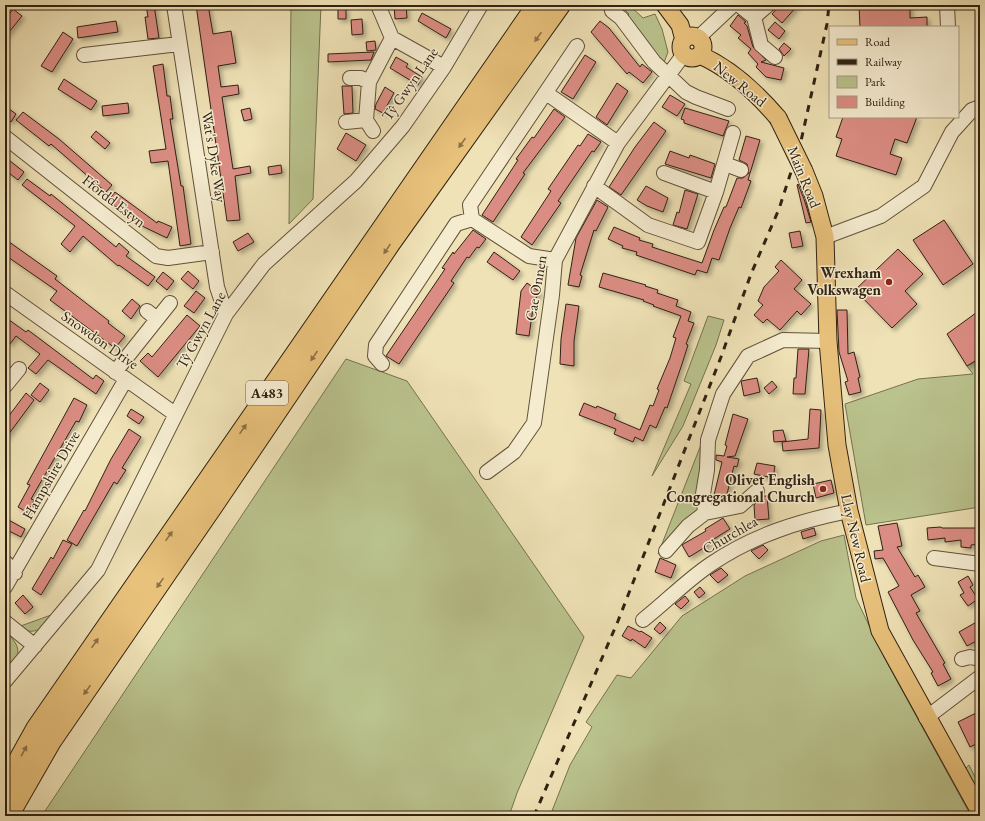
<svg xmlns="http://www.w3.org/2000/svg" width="985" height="821" viewBox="0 0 985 821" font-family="'EB Garamond',serif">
  <defs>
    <filter id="shadow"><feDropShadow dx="3" dy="3" stdDeviation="2" flood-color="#0004"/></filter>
  </defs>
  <rect width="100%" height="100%" fill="#efe2b6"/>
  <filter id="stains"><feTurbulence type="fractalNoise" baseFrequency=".005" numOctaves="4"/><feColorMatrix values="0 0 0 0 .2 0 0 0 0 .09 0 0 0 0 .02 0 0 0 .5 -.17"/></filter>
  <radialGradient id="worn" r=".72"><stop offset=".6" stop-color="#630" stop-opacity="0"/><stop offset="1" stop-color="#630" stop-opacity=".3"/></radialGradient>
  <!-- green -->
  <path fill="#bac38d" stroke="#757250" d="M291 5H321L313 199 289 224Z
    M614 5H629L643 18 655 14 662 29 668 52 663 65 626 18 629 14 624 9H614Z
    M708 316 724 320 716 345 683 426 652 476 691 384 684 381Z
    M980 358V507L866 525 845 404 918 379 973 374 967 366Z
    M346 359 407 381 584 637 517 793 509 816H38L45 811Z
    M708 427 700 512 658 554Z
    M844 535 856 598 885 659 971 816H550L570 765 592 727 586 722 617 675 631 678 682 616 745 576 821 541Z
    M62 611C48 623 37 639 18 627Z
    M10 636C25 652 16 660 5 673V651Z
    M969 765 975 777 980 775V801L965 769Z"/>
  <!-- building -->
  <path fill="#db8d83" stroke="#302112" filter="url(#shadow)" d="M146 5H154L159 38 148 39 145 17H148Z
    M196 5H208L213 34 231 31 236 63 218 66 221 87 238 85 239 94 222 97 233 169 250 166 251 173 235 176 240 220 227 221Z
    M394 5H406L407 18 395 19Z
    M780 5 797 6 782 23 772 14Z
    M859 5H910V18L927 17V27H860Z
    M346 7V19H338V8Z
    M13 9 22 16 5 37V20Z
    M422 13 451 29 446 38 418 21Z
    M738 15 746 22 744 23 747 26 753 47 766 60 761 62 784 68 781 80 766 77 756 67 758 64 748 53 751 49 738 38 741 35 730 26Z
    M362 19 363 34 352 35 351 20Z
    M116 21 118 32 78 38 77 27Z
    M600 21 609 28 640 67 642 64 652 72 643 83 629 72 627 74 591 32Z
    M775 22 785 31 779 39 768 30Z
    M63 32 73 39 52 72 41 66Z
    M375 41 376 50 367 51 366 42Z
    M784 43 791 49 784 56 779 49Z
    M374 52 371 60 328 62V54Z
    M585 55 596 62 573 99 561 92Z
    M396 57 408 64 406 67 422 77 418 85 390 68Z
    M163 64 167 96H170L173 119H170L181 186H183L191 244 180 246 168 161 151 163 149 151 166 149 153 66Z
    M64 79 97 101 91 110 58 89Z
    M617 83 628 91 607 125 596 117Z
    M342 86H352L353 113 344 114Z
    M385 87 394 93 383 113 375 109 376 104Z
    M670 95 685 104 677 116 662 107Z
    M128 103 129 113 103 116 102 106Z
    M5 106 16 114 11 122 5 118Z
    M250 108 252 119 244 121 241 110Z
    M685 108 729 121 723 136 684 123V120L681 119Z
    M554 109 565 117 523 173 525 174 493 222 482 215 518 160 516 159 532 137 534 138Z
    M23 112 59 139 112 185 106 192 51 144 49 146 16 120Z
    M843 117H917L907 143 895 139 890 154 902 158 896 175 836 156 842 139 836 137Z
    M654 122 666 131 621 195 609 187 635 147Z
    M96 131 110 143 105 149 91 137Z
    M346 133 366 145 356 161 337 149Z
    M588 134 601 142 594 152 592 151 558 201 561 203 532 245 521 237 551 191 548 189 578 145 580 146Z
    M746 136 760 140 748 180 751 181 741 208 739 207 730 228 719 260 712 258 707 273 697 270 695 275 636 255 637 252 622 248 623 246 608 239 614 227 640 238 639 240 653 244 652 247 702 263 714 230 724 207H726L737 178H743L749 173 747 164 739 160Z
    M670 151 689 158 690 155 715 164 711 178 665 164Z
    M5 157 24 172 18 180 5 170Z
    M281 165 282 173 269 175 268 167Z
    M27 179 50 196 51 194 116 247 119 243 129 252 126 256 155 277 148 286 119 265 118 266 83 236 70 252 61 244 75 226 22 185Z
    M798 184 804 199 811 222 806 223 797 185Z
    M646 186 668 198 663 212 647 206 637 200Z
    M685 190 698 194 687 229 673 225 677 212 679 213Z
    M115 192 157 223 158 221 172 227 167 238 144 227 108 201Z
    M597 200 608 207 596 231 594 230 580 275 582 276 579 287 568 285 576 238Z
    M944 220 973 264 943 285 913 240Z
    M473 230 486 239 479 248 477 247 469 258 467 257 451 281 454 283 399 364 386 356 445 269 442 268 453 252 454 254Z
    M800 231 803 246 792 248 789 233Z
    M248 233 254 242 238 251 233 242Z
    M5 239 57 276 55 279 109 321 108 323 125 336 115 348 50 300 57 291 5 255Z
    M898 249 923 274 905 291 917 304 892 328 855 290Z
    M494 252 520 271 513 280 487 262Z
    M781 260 802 280 794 289 811 304 801 315 797 311 780 330 767 319 763 323 754 315 763 305 758 301 764 287 779 271 775 267Z
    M188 271 199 281 193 289 181 279Z
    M163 272 174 281 167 290 156 281Z
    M603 273 646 285 645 286 658 290 657 293 678 300 676 306 691 312 688 321 694 323 686 344 688 345 682 364 667 408 665 407 656 428 650 425 643 441 635 437 633 442 614 434 616 429 579 415 584 403 596 408 597 406 616 414 614 419 640 430 650 405 653 406 659 390 657 389 670 358 676 338 673 337 681 316 653 306 654 305 643 301 644 300 599 287Z
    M527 283 540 292 534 301 529 336 516 334 521 291Z
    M196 291 205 298 194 313 184 306Z
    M132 299 140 306 131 319 122 311Z
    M566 304 579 306 574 341V366L560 364 561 339Z
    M837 310H847L848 354 854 352 860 377 858 378 861 392 849 395 845 382 848 381 839 352Z
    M980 310V358L967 366 947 334Z
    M187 315 200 326 158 377 140 361 148 353 152 357Z
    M5 317 26 332 28 330 93 379 96 375 104 381 96 394 48 360 36 374 28 368 40 354 16 336 10 344 5 340Z
    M798 349H809L805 394H793L794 378H796Z
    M757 378 760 392 744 396 741 381Z
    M772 381 777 387 769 394 764 388Z
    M40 383 49 390 40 402 31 395Z
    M26 393 34 400 5 439V421Z
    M74 398 87 405 79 422 76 421 31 499 34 500 28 513 18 507 30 485 27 484Z
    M131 409 144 417 139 424 127 416Z
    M810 409 821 410 819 448 783 451 782 442 808 439Z
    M733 414 748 419 735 456 727 457 739 459 737 467 734 466 726 498 714 495 722 462 716 460V455L724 456 727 446 725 445Z
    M129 429 141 437 122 468 126 470 117 484 114 482 77 546 67 540 84 510 85 511 111 459Z
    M783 430 786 441 774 442 773 431Z
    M757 463 775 466 773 478 754 474Z
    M831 480 834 493 816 498 813 484Z
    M763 496H767L769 519 755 520 754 505Z
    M5 518 25 529 21 537 5 529Z
    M723 518 730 529 706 544 707 546 689 557 682 545 685 543 706 531 705 529Z
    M897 523 902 546 897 547 915 577 918 575 925 587 911 595 920 611 916 613 945 663 943 664 951 679 938 686 931 673 933 672 913 640 888 592 899 586 883 558 875 559 874 551 883 550 878 526Z
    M941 527 942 528H980V544L971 545V548L961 547V540L945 542V538L928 540 927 528Z
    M814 528 816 535 803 539 801 532Z
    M63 540 72 544 41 595 32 589 51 557 53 559Z
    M763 545 768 550 759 559 751 551Z
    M660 558 676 565 671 578 655 572Z
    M721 568 728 575 718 583 710 575Z
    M968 576 973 585 970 587 978 599 968 606 960 595 964 593 958 582Z
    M700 587 705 593 699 598 694 592Z
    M23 595 33 607 25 614 15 603Z
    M685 596 689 601 681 609 675 604Z
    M980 620V639L967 646 959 632Z
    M660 622 666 628 660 634 654 629Z
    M628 626 640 632 641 631 652 638 645 648 632 639 631 641 622 636Z
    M980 711V721L976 722 980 731V742L970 747 958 722Z"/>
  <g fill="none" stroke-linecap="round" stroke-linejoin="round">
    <!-- minor casing -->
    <g stroke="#60513b" stroke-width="16">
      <path id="minor" d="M174 5 217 287 226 314
        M378 5 392 38 444 67
        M739 5 754 17 761 45 775 57
        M947 5 948 27
        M612 11 621 18 654 62 686 92 696 97 728 109
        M754 17 768 5
        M698 38 733 5
        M84 55 179 44
        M350 78H361L369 82
        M546 93 618 143
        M346 122 366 120
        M373 131 366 120 369 82 392 38
        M5 137 156 256 168 258 212 252
        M725 164 741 170
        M664 173 716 192
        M594 186 648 225 698 242 716 192 733 133
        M825 237 881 216 924 186 952 132 972 110 980 107
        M555 260 529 256 472 219 470 205 577 46
        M5 293 175 414
        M147 311 157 319
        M382 364 375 356 376 345 456 224 472 219
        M115 372 170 303
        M5 386 19 369
        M487 472 514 452 534 423 552 295 555 260 618 143 684 54
        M705 513 740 506 757 491
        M666 551 688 526 705 513 703 494 707 470 708 440 723 394 748 356 783 340 828 341
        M934 558 980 564
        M5 562 15 573
        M5 587 126 379
        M643 620C666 602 687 580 711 564 754 535 799 521 849 511
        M5 622 35 646
        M962 659 970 657 980 659
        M5 681 98 570 226 314 264 264 356 181 403 126 444 67 481 5
        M926 718 980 677"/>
    </g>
    <!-- major casing -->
    <g stroke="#302112" stroke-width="19">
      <path id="major" d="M665 5 680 25 684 40
        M681 47a11 11 0 1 1 22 0a11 11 0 1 1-22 0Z
        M700 55C731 69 756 92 778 118
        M804 171 814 196 825 237 828 341 837 445 849 511 880 631 980 812"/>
    </g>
    <!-- highway casing -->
    <g stroke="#302112" stroke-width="22">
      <path id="highway" d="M5 785 36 729 537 5
        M8 816 51 741 214 504 391 242 560 5"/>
    </g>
    <!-- minor -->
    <use href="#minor" stroke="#f5ecd0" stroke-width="14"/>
    <!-- major -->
    <use href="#major" stroke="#e8c17b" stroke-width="17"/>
    <!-- highway -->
    <use href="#highway" stroke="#e8c17b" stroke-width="20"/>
    <!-- rail -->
    <path stroke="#302112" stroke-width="3" stroke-dasharray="7 7" stroke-linecap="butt" d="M534 816 618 621 721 357 751 274 779 209 801 141 827 24 829 5"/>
    <!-- major-bridge casing -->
    <g stroke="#302112" stroke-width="19" stroke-linecap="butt">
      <path id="major-bridge" d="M778 118 804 171"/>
    </g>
    <!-- major-bridge -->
    <use href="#major-bridge" stroke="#e8c17b" stroke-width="17"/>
  </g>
  <!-- one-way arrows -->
  <defs><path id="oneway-solid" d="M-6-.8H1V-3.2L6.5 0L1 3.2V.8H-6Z"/></defs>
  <g fill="#8c7146">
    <use href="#oneway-solid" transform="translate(538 37) rotate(125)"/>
    <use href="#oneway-solid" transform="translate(462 143) rotate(125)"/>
    <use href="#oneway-solid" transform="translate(387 249) rotate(124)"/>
    <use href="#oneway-solid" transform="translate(314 356) rotate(124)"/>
    <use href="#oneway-solid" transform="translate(243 429) rotate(-55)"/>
    <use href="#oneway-solid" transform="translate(169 536) rotate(-55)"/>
    <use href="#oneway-solid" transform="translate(160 583) rotate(125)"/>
    <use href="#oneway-solid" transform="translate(95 643) rotate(-55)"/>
    <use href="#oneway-solid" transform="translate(87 690) rotate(125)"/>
    <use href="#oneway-solid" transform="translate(24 751) rotate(-61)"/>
  </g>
  <!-- markers -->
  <g fill="#8f2418" stroke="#f5ecd0" stroke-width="1.5">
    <circle cx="889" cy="282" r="4"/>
    <circle cx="823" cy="489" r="4"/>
  </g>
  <g text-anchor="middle" stroke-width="3" stroke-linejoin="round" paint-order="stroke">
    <!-- shield labels -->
    <rect fill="#f5ecd0" stroke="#6b5e4b" stroke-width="1" x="246" y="381" width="42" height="24" rx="3"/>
    <g font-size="14" font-weight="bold" fill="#302112">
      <text x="267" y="398">A483</text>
    </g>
    <!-- street labels -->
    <g font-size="15" fill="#302112" stroke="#f5ecd0">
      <text transform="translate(410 84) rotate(-55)" y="5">Tŷ Gwyn Lane</text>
      <text transform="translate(740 84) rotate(39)" y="5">New Road</text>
      <text transform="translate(214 157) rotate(81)" y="5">Wat's Dyke Way</text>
      <text transform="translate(804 177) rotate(68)" y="5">Main Road</text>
      <text transform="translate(114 201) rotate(38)" y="5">Ffordd Estyn</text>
      <text transform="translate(536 288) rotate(-80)" y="5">Cae Onnen</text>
      <text transform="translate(201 330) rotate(-61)" y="5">Tŷ Gwyn Lane</text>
      <text transform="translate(100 340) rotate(35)" y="5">Snowdon Drive</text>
      <text transform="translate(51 475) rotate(-60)" y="5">Hampshire Drive</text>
      <text transform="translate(730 535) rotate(-30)" y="5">Churchlea</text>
      <text transform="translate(856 538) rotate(77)" y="5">Llay New Road</text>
    </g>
    <!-- poi labels -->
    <g font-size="15" font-weight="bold" fill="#302112" stroke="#f5ecd0" text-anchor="end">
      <text x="881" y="278">Wrexham<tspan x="881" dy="17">Volkswagen</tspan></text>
      <text x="815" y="485">Olivet English<tspan x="815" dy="17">Congregational Church</tspan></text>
    </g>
  </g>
  <!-- margin -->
  <rect width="985" height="821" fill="none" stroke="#efe2b6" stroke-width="20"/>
  <rect x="6" y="6" width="973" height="809" fill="none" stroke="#302112" stroke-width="2"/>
  <rect x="10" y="10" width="965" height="801" fill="none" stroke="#302112"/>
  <!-- legend -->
  <rect x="829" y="26" width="130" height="92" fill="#f5ecd0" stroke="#a69b84"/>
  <rect x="837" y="39" width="20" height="6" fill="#e8c17b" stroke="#a69b84"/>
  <text x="865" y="46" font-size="12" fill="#302112">Road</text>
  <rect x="837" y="59" width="20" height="6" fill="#302112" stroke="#a69b84"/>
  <text x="865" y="66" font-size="12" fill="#302112">Railway</text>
  <rect x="837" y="76" width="20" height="12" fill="#bac38d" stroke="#a69b84"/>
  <text x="865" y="86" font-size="12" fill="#302112">Park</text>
  <rect x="837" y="96" width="20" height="12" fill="#db8d83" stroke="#a69b84"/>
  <text x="865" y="106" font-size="12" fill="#302112">Building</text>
  <rect width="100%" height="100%" filter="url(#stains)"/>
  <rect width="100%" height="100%" fill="url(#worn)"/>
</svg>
